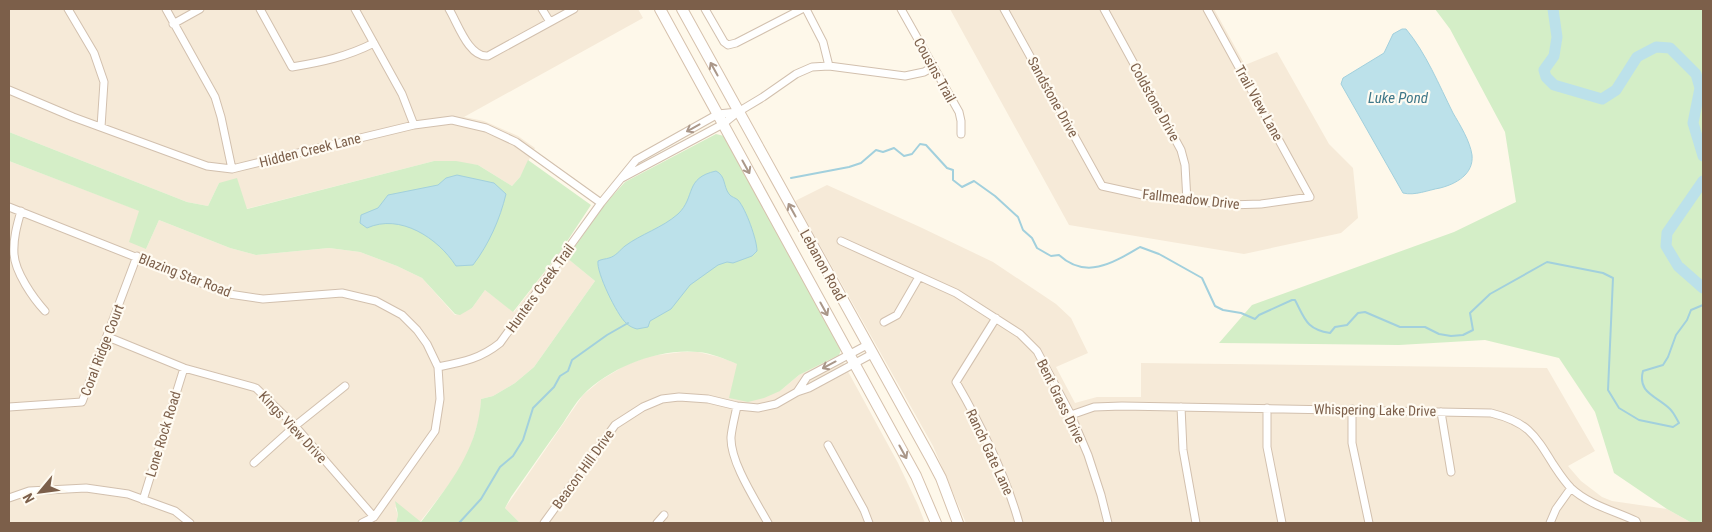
<svg xmlns="http://www.w3.org/2000/svg" width="1712" height="532" viewBox="0 0 1712 532" font-family="'Roboto Condensed',sans-serif">
  <rect width="100%" height="100%" fill="#fef8ea"/>
  <!-- residential -->
  <path fill="#f6ead8" d="M9 9H638L643 18 464 117 484 121 518 136 535 148 520 177 512 186 478 165 434 161 246 209 219 183 208 206 187 202 9 132Z
    M950 9H1214L1245 65 1277 52 1329 144 1353 168 1358 218 1341 233 1244 254 1069 225Z
    M9 161 140 211 146 249 159 220 230 248 256 255 329 248 360 252 397 266 422 278 455 315 472 308 485 290 514 312 560 252 595 281 534 367 515 383 493 396 481 399 480 416 470 449 457 474 420 522 395 507 398 515 396 523H9Z
    M827 185 920 227 993 262 1056 304 1071 318 1088 353 1056 367 1075 403 1097 397H1141V363L1547 368 1595 451 1568 466 1581 481 1602 497 1612 501 1667 509 1692 523H966L933 446 795 201Z
    M682 352H698L719 357 738 364 780 391 799 375 839 355 898 463 918 505 925 523H520L505 508 583 395 601 380 626 365 650 356Z"/>
  <!-- green -->
  <path fill="#d4eec7" d="M1435 9H1703V523H1692L1667 509 1614 473 1595 412 1559 358 1485 340 1399 345 1219 343 1252 305 1454 232 1516 202 1505 132 1450 29Z
    M9 132 187 202 208 206 219 183 237 178 247 209 434 161H456L478 165 512 186 520 177 528 160 591 205 560 252 513 312 485 290 472 308 460 315 455 314 422 278 397 266 360 252 329 248 256 255 230 248 159 220 146 249 129 242 139 211 9 161Z
    M716 134 724 136 841 350 839 355 799 375 780 391 764 398 748 402 729 398 737 364C725 359 711 353 698 352 659 348 610 367 583 395 575 403 568 416 561 426 544 449 528 473 511 497L505 508 520 523H396L398 515 395 501 421 522C450 483 478 450 481 399L493 396 515 383 534 367 595 281 567 258 605 204 625 182Z"/>
  <!-- water -->
  <path fill="#bce1ea" stroke="#a2d0dd" d="M1402 29H1406C1426 53 1439 85 1453 113 1460 125 1470 141 1472 155 1474 174 1456 184 1440 188 1428 190 1415 196 1403 193L1341 84 1343 78 1384 53 1393 34Z
    M716 171C726 176 723 186 729 194 731 197 736 198 738 200 746 209 757 240 757 251L752 256 733 263 727 262 718 265 690 285 671 309 650 321 648 327 637 329C633 328 629 326 626 323 617 315 596 272 598 261 602 259 606 259 609 258 616 256 620 250 625 246 641 234 662 228 678 214 696 197 684 178 716 171Z
    M457 175 494 183 506 194C500 219 489 244 473 265L456 266C438 238 400 213 367 228L360 223 361 215 378 208 388 195 438 185 446 178Z"/>
  <g fill="none" stroke-linecap="round" stroke-linejoin="round">
    <!-- stream -->
    <path stroke="#a2d0dd" stroke-width="2" d="M791 178 849 167 861 163 876 150 883 152 894 148 904 156 912 154 920 144 926 145 947 168 953 170V180L962 187 974 181 995 196 1018 217 1023 230 1032 238 1037 248 1051 256 1059 255C1086 280 1113 263 1140 247L1159 254 1202 278 1215 306 1223 310 1241 313 1255 319 1259 315 1292 300H1295C1305 319 1306 329 1330 333L1335 327 1347 325 1358 313 1365 312 1400 327H1425L1439 334 1451 336 1463 335 1473 330 1470 313 1490 294 1547 262 1603 273 1613 278 1608 390 1619 408 1639 420 1673 427 1679 423C1676 418 1674 413 1670 409 1657 396 1637 393 1643 371L1663 365 1668 357 1676 335 1687 320 1691 310 1703 305
      M459 523 481 499 500 467 513 456 523 440 533 408 554 387 560 376 568 371 572 360 607 335 628 323"/>
    <!-- river -->
    <path stroke="#bce1ea" stroke-width="11" d="M1553 9 1557 37 1554 56 1544 70 1546 77 1554 85 1602 99 1616 90 1637 57 1656 47 1670 48 1696 74 1700 88 1693 123 1703 156
      M1703 181 1667 233 1666 246 1678 266 1703 288"/>
    <!-- street casing -->
    <g stroke="#d2c0ae" stroke-width="9">
      <path id="street" d="M68 9 94 53 104 82 101 127
        M166 9 215 97 221 117 232 169
        M260 9 292 67C322 62 346 57 374 43
        M355 9 402 94 414 125
        M449 9C458 24 469 58 488 56L574 9
        M542 9 550 22
        M705 9 724 42 728 45 736 43 802 9
        M806 9 823 42 829 66
        M901 9 959 112 961 121V134
        M1004 9 1102 186 1143 195 1229 205 1261 204 1310 197 1207 9
        M1104 9 1181 150 1185 165 1187 201
        M173 24 200 9
        M9 90 73 117 182 157 207 166 232 169 414 125 452 120 486 128 516 142 601 203
        M622 178 723 124 738 112 763 97 796 74 812 67 829 66 905 76 924 72 933 67
        M9 207 229 294 263 299 342 293 376 301 402 315 417 330 427 344 438 367 440 399 435 431 374 517 362 523
        M21 211C17 225 13 239 14 254 15 272 33 298 45 311
        M841 241 956 293 1020 334 1037 351 1071 415 1088 455 1101 495 1108 523
        M996 318 956 382C982 427 1005 473 1019 523
        M884 322 897 315 919 277
        M108 337 184 368 256 388 295 426 374 517
        M438 367C463 362 480 359 500 343L601 203 636 160 718 114 738 112
        M797 392 807 377 867 345
        M737 406C735 416 732 427 731 437 730 462 756 501 768 523
        M9 407 82 402 137 256
        M1181 407 1183 450 1196 523
        M1267 408V447L1282 523
        M1352 409V443L1369 523
        M1441 412 1451 472
        M1071 415 1094 407 1122 406 1491 413C1527 422 1534 433 1553 464 1559 473 1564 481 1571 488 1589 505 1615 511 1636 521L1637 523
        M828 445 864 510 869 523
        M254 463 295 426 345 386
        M9 498 29 491 86 488 128 494 175 511 190 523
        M143 500 184 368
        M544 523 615 425 643 407 662 399 679 397 708 399 737 406 748 407 758 408 776 404 797 392 809 388 872 354
        M657 523 664 515
        M1550 523 1556 509 1571 488"/>
    </g>
    <!-- secondary casing -->
    <g stroke="#d6c1ac" stroke-width="12">
      <path id="secondary" d="M660 9 916 476 936 523
        M682 9 930 457 941 478 958 523"/>
    </g>
    <!-- street -->
    <use href="#street" stroke="#fff" stroke-width="7"/>
    <!-- secondary -->
    <use href="#secondary" stroke="#fff" stroke-width="10"/>
  </g>
  <!-- one-way arrows -->
  <defs><path id="oneway-shaft" d="M-6 0H5M1.5-3L5.5 0L1.5 3" fill="none" stroke-width="1.6" stroke-linecap="round" stroke-linejoin="round" transform="scale(1.25)"/></defs>
  <g stroke="#aa9789">
    <use href="#oneway-shaft" transform="translate(714 69) rotate(-119)"/>
    <use href="#oneway-shaft" transform="translate(693 128) rotate(151)"/>
    <use href="#oneway-shaft" transform="translate(746 167) rotate(61)"/>
    <use href="#oneway-shaft" transform="translate(792 210) rotate(-119)"/>
    <use href="#oneway-shaft" transform="translate(824 309) rotate(61)"/>
    <use href="#oneway-shaft" transform="translate(829 365) rotate(152)"/>
    <use href="#oneway-shaft" transform="translate(903 452) rotate(61)"/>
  </g>
  <g text-anchor="middle" stroke-width="4.5" stroke-linejoin="round" paint-order="stroke">
    <!-- street labels -->
    <g font-size="14" fill="#7c5f4a" stroke="#fffbf2">
      <text transform="translate(935 70) rotate(61)" y="5">Cousins Trail</text>
      <text transform="translate(1053 97) rotate(61)" y="5">Sandstone Drive</text>
      <text transform="translate(1155 102) rotate(61)" y="5">Coldstone Drive</text>
      <text transform="translate(1259 103) rotate(61)" y="5">Trail View Lane</text>
      <text transform="translate(310 150) rotate(-14)" y="5">Hidden Creek Lane</text>
      <text transform="translate(1191 199) rotate(6)" y="5">Fallmeadow Drive</text>
      <text transform="translate(823 265) rotate(61)" y="5">Lebanon Road</text>
      <text transform="translate(185 275) rotate(21)" y="5">Blazing Star Road</text>
      <text transform="translate(540 288) rotate(-54)" y="5">Hunters Creek Trail</text>
      <text transform="translate(102 350) rotate(-69)" y="5">Coral Ridge Court</text>
      <text transform="translate(1061 401) rotate(64)" y="5">Bent Grass Drive</text>
      <text transform="translate(1375 410) rotate(1)" y="5">Whispering Lake Drive</text>
      <text transform="translate(293 427) rotate(47)" y="5">Kings View Drive</text>
      <text transform="translate(163 434) rotate(-73)" y="5">Lone Rock Road</text>
      <text transform="translate(990 452) rotate(65)" y="5">Ranch Gate Lane</text>
      <text transform="translate(583 469) rotate(-54)" y="5">Beacon Hill Drive</text>
    </g>
    <!-- water labels -->
    <g font-size="15" font-style="italic" fill="#3f7889" stroke="#fffbf2">
      <text x="1398" y="103">Luke Pond</text>
    </g>
  </g>
  <!-- border -->
  <rect width="1712" height="532" fill="none" stroke="#7c5f4a" stroke-width="20"/>
  <!-- north arrow -->
  <g transform="translate(40 492) rotate(241)" stroke="#fffbf2" stroke-width="4" paint-order="stroke">
  <path d="M0-4L9 19L0 12L-9 19Z" fill="#7c5f4a"/>
  <text y="-8" font-size="14" font-weight="bold" text-anchor="middle" fill="#7c5f4a">N</text>
  </g>
</svg>
